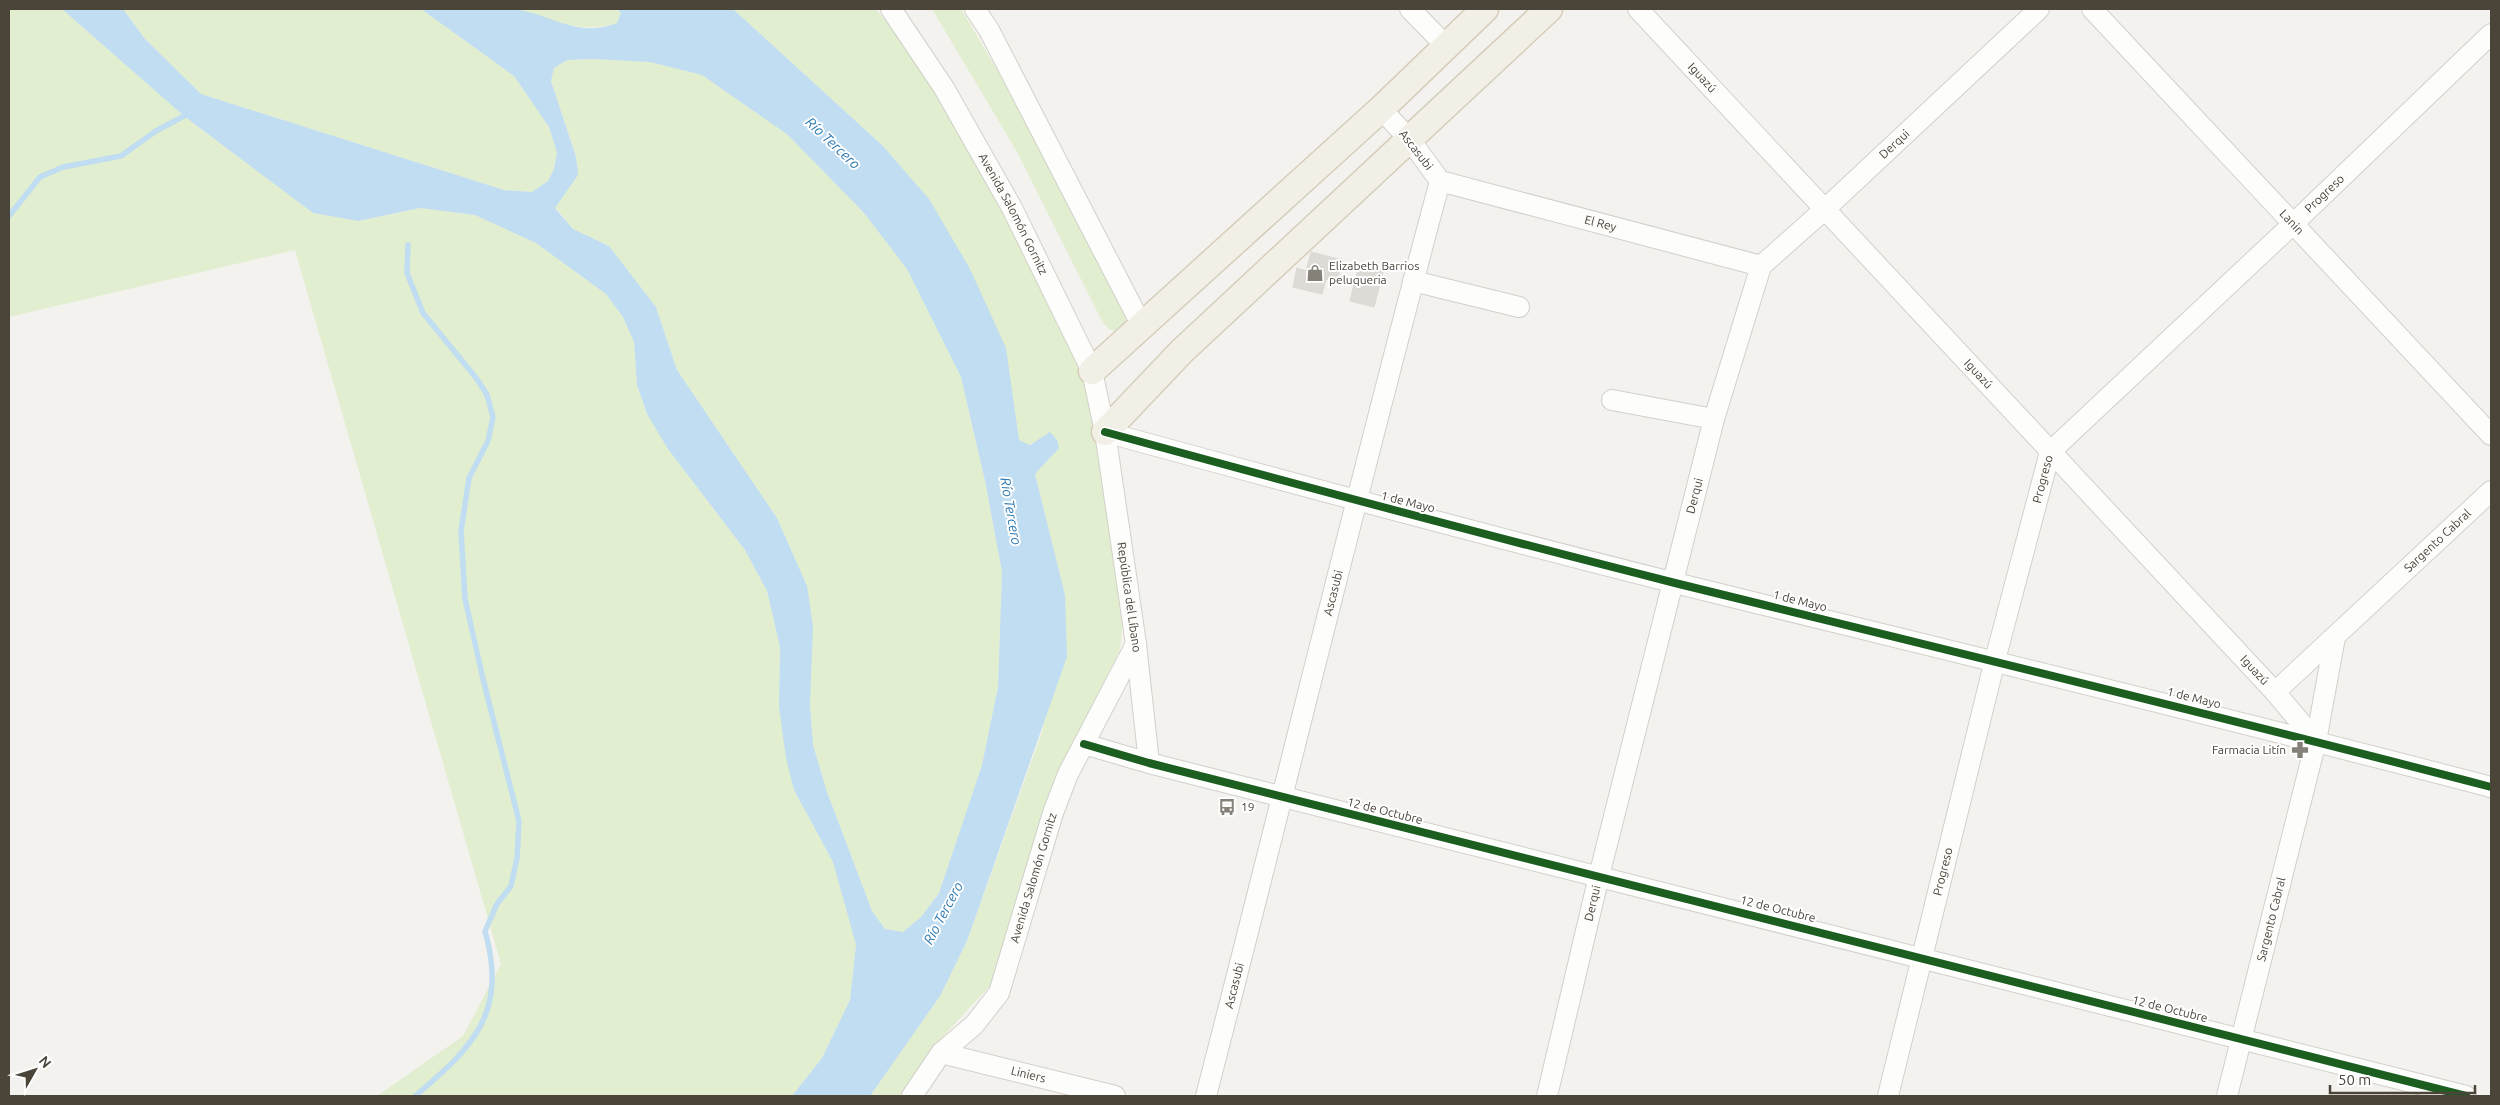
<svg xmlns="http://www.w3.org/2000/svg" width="2500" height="1105" viewBox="0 0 2500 1105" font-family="Ubuntu,sans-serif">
  <rect width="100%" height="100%" fill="#f4f2ee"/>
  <!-- green -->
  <path fill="#e1eecf" d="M9 9H62L184 116 313 213 358 221 420 208 475 215 536 243 606 294 623 317 634 342 637 385 647 414 668 449 745 550 767 591 780 647 779 707 794 790 833 862 856 945 850 1000 822 1058 792 1096H377L463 1036 501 964 295 250 9 317Z
    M123 9H421L514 76 549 127 557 153 554 169 548 181 532 192 504 190 201 94 145 39Z
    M516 9H617L621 13 617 23C586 34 545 22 516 9Z
    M733 9H875L896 31 936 92 1003 212 1083 375 1097 434 1123 620 1120 650 1054 780 990 986 932 1048 900 1096H870L940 996 967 941 1042 732 1065 595 1035 474 1059 448 1037 441 1029 445 1019 440 929 199 883 146Z
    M932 9H961L1012 95 1124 312 1126 323 1119 331 1110 330 1103 323 1017 152Z
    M592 59 650 62 702 75 788 135 864 213 907 269 961 377 985 481 1002 572 998 687 982 765 939 893 921 917 903 932 885 929 872 911 827 792 813 745 810 705 807 586 777 518 677 370 656 307 609 246 573 229 555 207 576 157 551 80 554 68 567 60Z"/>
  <!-- water -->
  <path fill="#c0ddf1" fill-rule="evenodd" d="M62 9H123L145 39 201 94 504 190 532 192 548 181 554 169 557 153 549 127 514 76 421 9C451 9 484 5 513 9 550 13 576 39 617 23L621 13 617 9H733L883 146 929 199 969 267 1006 348 1019 440 1030 445 1050 432 1057 440 1059 448 1035 474 1065 595 1067 657 967 941 940 996 870 1096H792L822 1058 850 1000 856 945 833 862 794 790 786 758 779 707 780 647 767 591 745 550 668 449 647 414 637 385 634 342 623 317 606 294 536 243 475 215 420 208 358 221 313 213 184 116ZM592 59 650 62 702 75 788 135 864 213 907 269 961 377 985 481 1002 572 998 687 982 765 939 893 921 917 903 932 885 929 872 911 827 792 813 745 810 705 813 626 807 586 777 518 677 370 656 307 609 246 573 229 555 208 578 175 576 157 551 81 554 68 567 60Z"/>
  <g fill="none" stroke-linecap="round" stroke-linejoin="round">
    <!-- stream -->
    <path stroke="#c0ddf1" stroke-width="5.5" d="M9 216 40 177 63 167 121 156 156 131 184 116
      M408 245 407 273 423 313 477 379 487 395 493 417 488 441 469 478 461 531 465 599 483 679 519 821 517 858 511 886 497 904 485 931C508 1013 473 1047 415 1096"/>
  </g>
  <!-- building -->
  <path fill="#dedbd6" stroke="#dcd9d4" d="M1311 252 1342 260 1337 282 1326 279 1322 294 1293 287 1297 268 1306 271Z
    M1359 265 1383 272 1374 307 1350 301Z"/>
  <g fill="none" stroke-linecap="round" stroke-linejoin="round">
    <!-- minor casing -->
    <g stroke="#d2d0cb" stroke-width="22">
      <g id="minor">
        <path id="s1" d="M891 9 944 88 1012 208 1092 371 1105 432 1136 644 1149 763"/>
        <path d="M975 9 989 30 1142 326"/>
        <path d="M1410 9 1446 46"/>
        <path id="s2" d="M1638 9 2275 692 2316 741"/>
        <path id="s3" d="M2092 9 2491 435"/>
        <path id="s4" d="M1440 181 1761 266"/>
        <path d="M1413 281 1519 307"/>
        <path d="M1612 400 1714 419"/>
        <path d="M1105 432C1295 484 1485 535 1675 583 1947 650 2220 716 2491 787"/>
        <path id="s5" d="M2275 692 2491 491"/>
        <path d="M1084 744 1149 763 2466 1096"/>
        <path id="s6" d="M941 1053 1115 1096"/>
        <path id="s7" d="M912 1096 941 1053 974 1025 999 993 1053 813 1068 774 1136 644"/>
        <path id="s8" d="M1206 1096C1285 791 1358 485 1440 181L1410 140 1381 109"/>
        <path id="s9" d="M1547 1096 1599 876 1714 419 1761 266 1824 210 2039 9"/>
        <path id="s10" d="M1888 1096 1995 660 2050 452 2294 223 2491 34"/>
        <path id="s11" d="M2227 1096 2316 741 2335 637"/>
      </g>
    </g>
    <!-- major casing -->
    <g stroke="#d6cebb" stroke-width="29">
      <path id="major" d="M1092 371 1381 109 1485 9
        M1105 432 1182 351 1549 9"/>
    </g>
    <!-- minor -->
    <use href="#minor" stroke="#fdfdfc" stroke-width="20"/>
    <!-- major -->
    <use href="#major" stroke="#f2efe6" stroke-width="26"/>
    <!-- cycleway casing -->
    <g stroke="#fff" stroke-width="11">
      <path id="cycleway" d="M1105 432C1295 484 1485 535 1675 583 1947 650 2220 716 2491 787
        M1084 744 1149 763 2466 1096"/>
    </g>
    <!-- cycleway -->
    <use href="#cycleway" stroke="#1b5e20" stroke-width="8"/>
  </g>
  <!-- icons -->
  <defs>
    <g id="shop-bare" transform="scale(1.35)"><path d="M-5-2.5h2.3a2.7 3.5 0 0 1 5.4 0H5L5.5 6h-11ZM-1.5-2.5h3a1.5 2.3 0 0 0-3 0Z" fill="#868178" stroke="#fff" stroke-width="2.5" paint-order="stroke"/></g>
    <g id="pharmacy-bare" transform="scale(1.35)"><path d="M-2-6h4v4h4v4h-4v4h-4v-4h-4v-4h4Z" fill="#868178" stroke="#fff" stroke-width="2.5" paint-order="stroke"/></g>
    <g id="bus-bare" transform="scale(1.35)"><path d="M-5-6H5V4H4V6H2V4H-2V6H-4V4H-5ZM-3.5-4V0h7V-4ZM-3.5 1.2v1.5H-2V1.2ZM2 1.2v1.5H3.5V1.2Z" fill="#868178" stroke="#fff" stroke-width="2.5" paint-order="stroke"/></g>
  </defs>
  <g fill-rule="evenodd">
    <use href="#shop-bare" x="1315" y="273"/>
    <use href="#pharmacy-bare" x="2300" y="750"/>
    <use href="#bus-bare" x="1227" y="807"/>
  </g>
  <g text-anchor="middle" stroke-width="4" stroke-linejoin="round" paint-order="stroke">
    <!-- street labels -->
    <g font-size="12" fill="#4b4439" stroke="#fff">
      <text dy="4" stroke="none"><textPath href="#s2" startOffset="94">Iguazú</textPath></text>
      <text dy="4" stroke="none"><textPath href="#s9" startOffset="1038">Derqui</textPath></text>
      <text transform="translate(1416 150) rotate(52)" y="4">Ascasubi</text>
      <text dy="4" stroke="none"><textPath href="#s10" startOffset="1041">Progreso</textPath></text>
      <text dy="4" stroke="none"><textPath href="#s1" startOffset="239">Avenida Salomón Gornitz</textPath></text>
      <text dy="4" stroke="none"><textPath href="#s3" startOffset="292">Lanin</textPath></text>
      <text dy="4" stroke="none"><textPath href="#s4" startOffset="166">El Rey</textPath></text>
      <text dy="4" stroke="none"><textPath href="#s2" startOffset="499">Iguazú</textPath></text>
      <text dy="4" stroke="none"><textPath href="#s10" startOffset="636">Progreso</textPath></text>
      <text dy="4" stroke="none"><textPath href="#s9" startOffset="618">Derqui</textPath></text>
      <text transform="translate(1408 502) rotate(14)" y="4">1 de Mayo</text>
      <text dy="4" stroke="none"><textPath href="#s5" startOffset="222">Sargento Cabral</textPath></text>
      <text dy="4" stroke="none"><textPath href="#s8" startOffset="519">Ascasubi</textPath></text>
      <text dy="4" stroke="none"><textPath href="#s1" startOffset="644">República del Líbano</textPath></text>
      <text transform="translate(1800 601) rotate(14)" y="4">1 de Mayo</text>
      <text dy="4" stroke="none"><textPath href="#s2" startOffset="904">Iguazú</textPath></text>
      <text transform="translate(2194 698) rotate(14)" y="4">1 de Mayo</text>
      <text transform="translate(1385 811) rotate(14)" y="4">12 de Octubre</text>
      <text dy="4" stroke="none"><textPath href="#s10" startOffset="231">Progreso</textPath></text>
      <text dy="4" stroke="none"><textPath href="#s7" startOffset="256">Avenida Salomón Gornitz</textPath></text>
      <text dy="4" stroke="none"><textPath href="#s9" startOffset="198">Derqui</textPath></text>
      <text transform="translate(1778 909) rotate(14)" y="4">12 de Octubre</text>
      <text dy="4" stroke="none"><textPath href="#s11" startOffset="182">Sargento Cabral</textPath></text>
      <text dy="4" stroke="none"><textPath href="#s8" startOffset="114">Ascasubi</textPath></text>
      <text transform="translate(2170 1009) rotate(14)" y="4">12 de Octubre</text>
      <text dy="4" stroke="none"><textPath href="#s6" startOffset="90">Liniers</textPath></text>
    </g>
    <!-- poi labels -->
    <g font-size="12" fill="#4b4439" stroke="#fff" text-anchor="start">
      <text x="1329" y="270">Elizabeth Barrios<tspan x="1329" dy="14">peluqueria</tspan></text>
      <text x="2286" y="754" text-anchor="end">Farmacia Litín</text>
      <text x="1241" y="811">19</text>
    </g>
    <!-- water labels -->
    <g font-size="14" font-style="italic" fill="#2e7ab2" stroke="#fff">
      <text transform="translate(833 143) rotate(43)" y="5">Río Tercero</text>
      <text transform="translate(1011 511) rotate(80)" y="5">Río Tercero</text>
      <text transform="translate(943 913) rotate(-62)" y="5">Río Tercero</text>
    </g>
  </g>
  <!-- border -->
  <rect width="2500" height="1105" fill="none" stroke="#4b4439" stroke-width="20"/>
  <!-- north arrow -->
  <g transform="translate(35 1070) rotate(51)" stroke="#ffffff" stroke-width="4" paint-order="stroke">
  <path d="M0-4L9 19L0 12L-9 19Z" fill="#4b4439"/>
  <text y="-8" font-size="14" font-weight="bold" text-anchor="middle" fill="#4b4439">N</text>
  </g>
  <!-- scale -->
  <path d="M2330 1085v8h145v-8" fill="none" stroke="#4b4439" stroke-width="2.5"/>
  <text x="2338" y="1085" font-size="15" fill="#4b4439" stroke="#ffffff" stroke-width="4" paint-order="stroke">50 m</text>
</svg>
